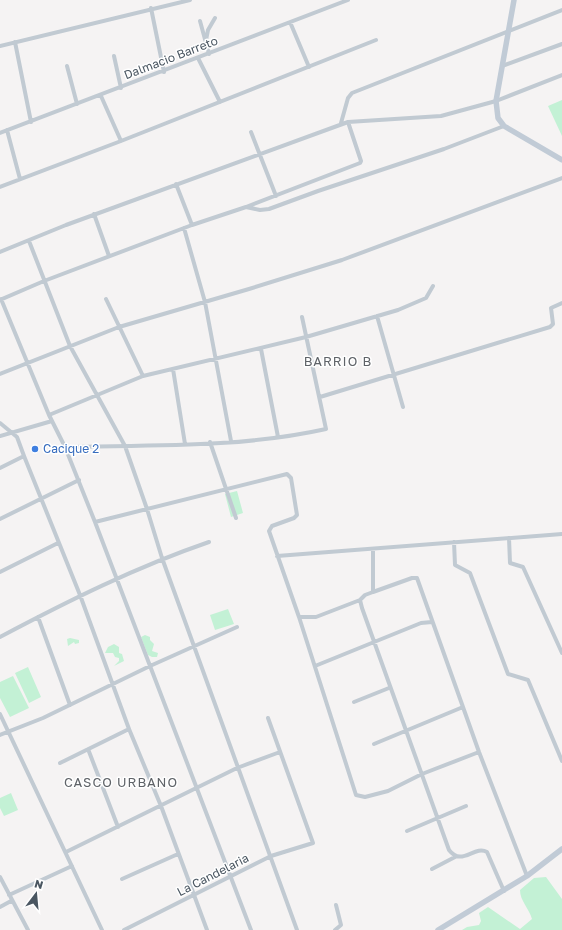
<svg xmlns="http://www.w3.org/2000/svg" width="562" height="930" viewBox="0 0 562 930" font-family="'Golos Text',sans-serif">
  <rect width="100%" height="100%" fill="#f5f3f3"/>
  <!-- green -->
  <path fill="#c3f1d5" d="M562 100V136L548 106Z
    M237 491 243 513 231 517 225 494Z
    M228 609 234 624 215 630 210 615Z
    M145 635 150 637V640L154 644 152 651 158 653 157 657H152L148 655 141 637Z
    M70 638 79 640V643L75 644 74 642 68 646 67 639Z
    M114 644 119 647V653L122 654 124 661 114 666 119 661V658L115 657 113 653H105L108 647Z
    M28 667 41 697 29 703 15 673Z
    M13 676 29 708 10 717 0 698V682Z
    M11 793 18 810 4 816 0 808V798Z
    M546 877 562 899V930H462L467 927 479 925 481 921 479 913 488 907 520 929 532 919C529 908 520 901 520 890L534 878Z"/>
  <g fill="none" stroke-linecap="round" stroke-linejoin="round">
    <!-- street -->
    <path stroke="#c1cad2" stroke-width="4" d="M151 8 164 72
      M200 21 209 54
      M290 22 309 67
      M206 40 208 30 215 18
      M15 42 31 122
      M0 46 190 0
      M114 56 121 88
      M198 58 220 102
      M67 66 77 104
      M502 66 562 44
      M101 96 121 141
      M341 123 348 98 352 93 562 10
      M7 130 20 179
      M251 132 276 196
      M0 133 348 0
      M176 184 192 225
      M0 187 121 141 376 40
      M246 207 260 210 269 209 318 191 444 149 504 126
      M94 214 109 256
      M184 228 205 302 231 441
      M29 241 70 346 125 446 147 509 162 558 297 930
      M0 252 66 225 348 122
      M1 299 49 415
      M106 299 143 376
      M0 300 44 281 192 225 246 207 360 163 361 161 348 122 441 116 496 101 562 75
      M377 316 403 407
      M261 349 278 437
      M173 369 185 444
      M0 374 119 327 249 289 342 260 562 178
      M320 397 550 327 553 324 551 308 562 303
      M0 423 17 437 24 456 80 595 129 729 161 806 207 930
      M0 436 52 421
      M210 442 236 518
      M65 447C152 445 241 448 326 429L302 317
      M0 468 24 456
      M0 519 79 480
      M95 522 287 474 291 478 297 515 294 518 272 526 269 531 299 617H316L360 600
      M509 538 510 563 523 567 562 653
      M454 542 455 565 470 573 508 674 528 680 562 761
      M373 549V592L365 595 360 600 362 608 449 850C462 867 474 845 487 852L504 891
      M277 556 562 534
      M0 572 58 543
      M373 592 412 578H417L479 752 527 876
      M38 617 70 705
      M299 617 356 795 365 797 388 791 422 774 479 752
      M0 637C68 601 136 567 209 542
      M315 666 421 623 432 622
      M354 702 389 688
      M0 714 102 930
      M0 735 43 718 150 666 237 627
      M374 744 463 707
      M88 749 118 827
      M60 763 129 729
      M407 831 466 806
      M66 852 237 768 280 752
      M432 869 455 857
      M0 877 28 930
      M122 879 178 854
      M9 895 72 866
      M0 907 11 901
      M124 930 271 856 313 843 268 718
      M251 930 95 522 65 447 49 415 143 376 306 337 398 310 426 298 433 286
      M335 930 341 925 336 905"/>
    <!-- secondary -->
    <path stroke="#c1cbd6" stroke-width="5.5" d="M514 0 496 101 498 118 504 126 562 160
      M438 930 527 876 562 849"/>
  </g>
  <!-- markers -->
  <circle fill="#3f7fe0" stroke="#fff" stroke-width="1.5" cx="35" cy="449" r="4"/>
  <g text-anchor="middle" stroke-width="3" stroke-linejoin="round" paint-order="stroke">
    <!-- street labels -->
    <g font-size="12" fill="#4a5661" stroke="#fff">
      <text transform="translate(171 58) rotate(-21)" y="4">Dalmacio Barreto</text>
      <text transform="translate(213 875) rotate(-27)" y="4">La Candelaria</text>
    </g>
    <!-- shop labels -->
    <g font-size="12" fill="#366cbe" stroke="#fff" text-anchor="start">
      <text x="43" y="453">Cacique 2</text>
    </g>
    <!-- neighbourhood labels -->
    <g font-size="13" letter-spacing="1" fill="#5f6368" stroke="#fff">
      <text x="338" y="366">BARRIO B</text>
      <text x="121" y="787">CASCO URBANO</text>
    </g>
  </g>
  <!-- north arrow -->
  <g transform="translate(36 894) rotate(16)" stroke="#ffffff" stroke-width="3" paint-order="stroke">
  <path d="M0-3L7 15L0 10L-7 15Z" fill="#4a5661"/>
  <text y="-6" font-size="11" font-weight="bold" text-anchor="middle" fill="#4a5661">N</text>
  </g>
</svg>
